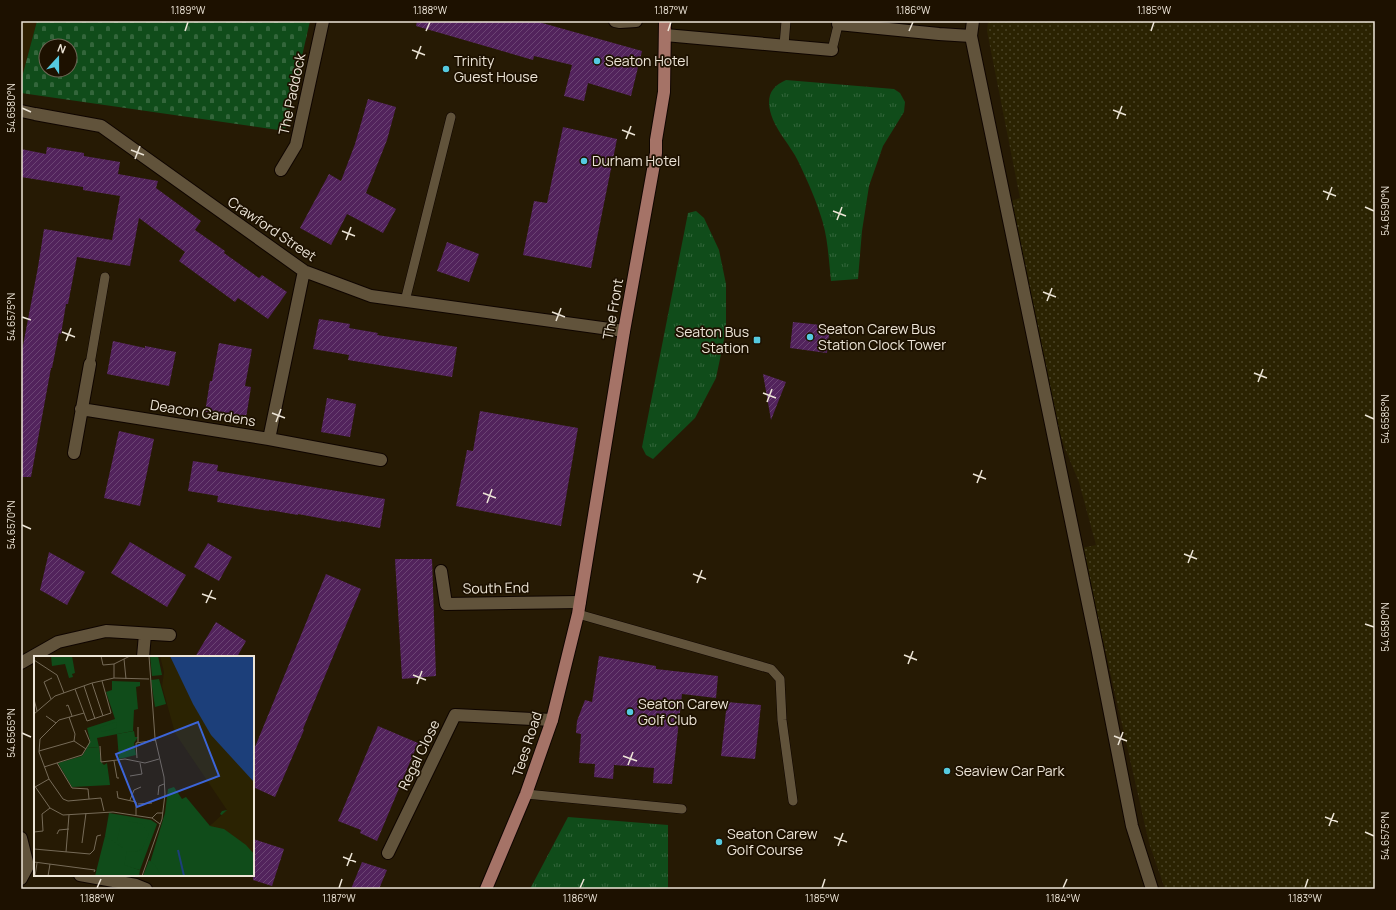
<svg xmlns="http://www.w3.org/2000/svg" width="1396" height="910" viewBox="0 0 1396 910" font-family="Manrope,sans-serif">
  <defs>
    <pattern id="grass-tufts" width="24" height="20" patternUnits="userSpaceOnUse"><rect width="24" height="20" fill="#104c1a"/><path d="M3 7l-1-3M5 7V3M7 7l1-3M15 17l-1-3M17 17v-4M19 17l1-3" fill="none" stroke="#33663b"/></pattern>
    <pattern id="sand-dots" width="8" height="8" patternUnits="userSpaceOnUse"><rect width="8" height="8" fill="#2b2302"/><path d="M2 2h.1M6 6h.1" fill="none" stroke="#4a4326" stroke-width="1.8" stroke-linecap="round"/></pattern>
    <pattern id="cemetery-stones" width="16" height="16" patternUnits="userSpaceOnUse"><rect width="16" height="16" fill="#104c1a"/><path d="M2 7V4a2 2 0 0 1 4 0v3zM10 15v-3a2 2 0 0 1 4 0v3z" fill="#33663b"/></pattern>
    <pattern id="building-hatch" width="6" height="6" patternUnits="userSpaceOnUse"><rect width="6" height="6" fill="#52235c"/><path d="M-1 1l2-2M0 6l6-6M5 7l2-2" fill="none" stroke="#6b4373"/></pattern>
  </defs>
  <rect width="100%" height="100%" fill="#261a04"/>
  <!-- built -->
  <path fill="#2f2001" d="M21 21H37L21 81Z"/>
  <!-- grass -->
  <path fill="url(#grass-tufts)" d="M786 80 894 89 900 93 905 102 904 112 883 146 869 186 862 231 858 279 831 281C829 262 828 241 823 223 817 202 808 182 799 163 790 143 770 126 769 103 769 91 775 85 786 80Z
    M696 211 704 218 719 250 726 284V330L716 378 695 418 653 459 646 455 642 447 688 213Z
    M568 817 668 825V889H530Z"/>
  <!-- sand -->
  <path fill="url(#sand-dots)" d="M988 21H1375V889H1165L1149 843 1082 548 1096 545 1079 482 1066 451 1057 426 1011 201 1020 198 987 31Z"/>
  <!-- cemetery -->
  <path fill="url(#cemetery-stones)" fill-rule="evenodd" d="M37 21H310L285 131 21 93V81ZM46 46H70V70H46Z"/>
  <!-- building -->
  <path fill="url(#building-hatch)" d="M417 21H535L642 51 631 96 588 83 584 101 564 96 572 65 534 56 533 60 416 26Z
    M368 99 396 107 387 140 366 193 396 209 383 233 347 214 331 245 300 228 329 174 341 181 355 144Z
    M563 127 617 139 591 268 523 255 534 201 547 203Z
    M47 147 84 153V156L120 162 118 174 158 181 156 188 201 221 195 230 225 251 224 253 259 278 262 275 287 292 268 319 238 298 235 302 179 261 185 252 139 218 130 266 77 257 68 304H66L61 334 59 333 52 368H51L31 477H21V356L38 267 44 229 112 240 120 196 83 190V187L21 177V149L46 154Z
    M447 242 479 254 469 282 437 271Z
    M319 319 350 324 349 328 378 333 377 335 457 347 452 377 348 360 349 355 313 349Z
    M793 322 830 326 827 353 790 348Z
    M113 341 145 348V346L176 352 169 386 107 374Z
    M219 343 252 349 245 386 251 387 246 418 205 412 210 381H212Z
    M763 374 786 382 771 420Z
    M327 398 356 404 350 437 321 432Z
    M480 411 578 428 561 526 456 506 467 450 473 451Z
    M119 431 154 439 140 506 104 498Z
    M193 461 218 465 217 471 385 499 380 528 341 521V522L298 514V515L269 510V511L217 502 218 496 188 491Z
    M130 542 186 575 167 607 111 573Z
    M208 543 232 557 219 581 194 567Z
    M49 552 85 572 67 605 40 590Z
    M395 559H432L436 676 402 679Z
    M326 574 361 589 303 729 304 730 275 797 253 787V752Z
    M216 622 246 641 237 657H195Z
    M599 656 656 666V669L718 676 716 698 682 694 672 784 653 783 654 768 614 765 613 779 594 777 595 764 579 763 581 734 576 733 577 721 585 700 592 702Z
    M727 702 761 705 755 759 721 756Z
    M378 726 418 743 377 841 360 833 361 830 338 821Z
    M253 839 284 849 272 886 253 880Z
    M362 862 387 870 379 889H351Z"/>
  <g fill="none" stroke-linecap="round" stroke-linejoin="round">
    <!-- lane casing -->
    <g stroke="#0f0500" stroke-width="10">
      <path id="lane" d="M784 45 786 21
        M832 50 839 21
        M405 301 451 117
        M90 364 105 277
        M578 614 771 669 780 679 782 720 793 801
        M526 794 682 809"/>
    </g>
    <!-- street casing -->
    <g stroke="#0f0500" stroke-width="14">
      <path id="street" d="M615 21 620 22 636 21
        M838 24 939 34 971 36 973 21
        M665 35 832 50
        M971 36 1097 647 1132 826 1152 889
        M21 111 35 114 101 126 304 271 371 296 624 331
        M281 170 296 145 323 21
        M81 409 269 439 304 271
        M269 439 381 460
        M74 453 90 364
        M441 571 446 604 580 602
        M143 657 145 634
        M21 663 58 642 106 631 170 635
        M21 838 28 866 21 879
        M388 853 455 715 552 720
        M80 875 136 885 146 889"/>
    </g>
    <!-- primary casing -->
    <g stroke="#0f0500" stroke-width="14">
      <path id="primary" d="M486 889 526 794 552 720 578 614 624 331 656 153V140L664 92 665 21"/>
    </g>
    <!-- lane -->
    <use href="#lane" stroke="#61533b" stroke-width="9"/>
    <!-- street -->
    <use href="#street" stroke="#61533b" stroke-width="12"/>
    <!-- primary -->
    <use href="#primary" stroke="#a57367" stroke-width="12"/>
  </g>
  <!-- ticks -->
  <path fill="none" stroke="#ede5d7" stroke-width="1.5" d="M185 31 188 22M426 31 430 22M668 31 671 22M909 31 913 22M1151 31 1154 22M412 50 425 55M416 59 421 46M22 108 31 112M1113 110 1126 115M1117 119 1122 106M622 130 635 135M626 139 631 126M131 150 144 155M135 159 140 146M1323 191 1336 196M1327 200 1332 187M1365 207 1374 211M833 211 846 216M837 220 842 207M342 231 355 236M346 240 351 227M1043 292 1056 297M1047 301 1052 288M552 312 565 317M22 317 31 320M556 321 561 308M62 332 75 337M66 341 71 328M1254 373 1267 378M1258 382 1263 369M763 393 776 398M767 402 772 389M272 413 285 418M1365 415 1374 419M276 422 281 409M973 474 986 479M977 483 982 470M483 493 496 498M487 503 492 489M22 525 31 529M1184 554 1197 559M1188 563 1193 550M693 574 706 579M697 583 702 570M202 594 216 599M206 603 212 590M1365 624 1374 627M904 655 917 660M908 664 913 651M413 675 426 680M417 684 422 671M22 733 31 737M1114 736 1127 741M1118 745 1123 732M623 756 637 761M628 765 633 752M1325 817 1338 822M1329 826 1334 813M1365 832 1374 836M834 837 847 842M838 846 843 833M343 857 356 862M347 866 352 853M97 888 101 879M339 888 342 879M580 888 584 879M822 888 825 879M1063 888 1067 879M1305 888 1308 879"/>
  <!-- markers -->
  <g fill="#55cae0" stroke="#1d1100" stroke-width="1.5">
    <circle cx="597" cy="61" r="4"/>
    <circle cx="446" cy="69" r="4"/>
    <circle cx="584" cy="161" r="4"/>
    <circle cx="810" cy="337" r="4"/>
    <rect x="753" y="336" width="8" height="8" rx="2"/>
    <circle cx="630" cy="712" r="4"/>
    <circle cx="947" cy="771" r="4"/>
    <circle cx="719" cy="842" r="4"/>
  </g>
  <g text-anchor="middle" stroke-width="3.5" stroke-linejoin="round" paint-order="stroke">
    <!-- poi labels -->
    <g font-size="14" fill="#ede5d7" stroke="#1d1100" text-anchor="start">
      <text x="454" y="66">Trinity<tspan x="454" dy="16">Guest House</tspan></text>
      <text x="605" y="66">Seaton Hotel</text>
      <text x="592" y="166">Durham Hotel</text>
      <text x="818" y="334">Seaton Carew Bus<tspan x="818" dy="16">Station Clock Tower</tspan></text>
      <text x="749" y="337" text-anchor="end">Seaton Bus<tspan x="749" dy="16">Station</tspan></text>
      <text x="638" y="709">Seaton Carew<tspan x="638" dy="16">Golf Club</tspan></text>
      <text x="955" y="776">Seaview Car Park</text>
      <text x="727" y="839">Seaton Carew<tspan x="727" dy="16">Golf Course</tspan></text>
    </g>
    <!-- street labels -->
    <g font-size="14" fill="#ede5d7" stroke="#1d1100">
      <text transform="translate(292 94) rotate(-78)" y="5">The Paddock</text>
      <text transform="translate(272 229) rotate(34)" y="5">Crawford Street</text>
      <text transform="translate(613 309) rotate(-80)" y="5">The Front</text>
      <text transform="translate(203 413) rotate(9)" y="5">Deacon Gardens</text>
      <text transform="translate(496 588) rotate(-1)" y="5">South End</text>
      <text transform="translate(527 744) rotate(-72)" y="5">Tees Road</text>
      <text transform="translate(419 755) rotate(-64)" y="5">Regal Close</text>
    </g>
  </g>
  <!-- overview -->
  <g transform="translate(34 656)">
    <rect width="220" height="220" fill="#261a04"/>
    <path d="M116 0H124L128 19 118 20ZM125 23 132 48 121 51 117 24ZM78 25 106 26V30L102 31 104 53 100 54 99 75 63 82 65 91 53 92 56 84 53 72 81 63 72 36 78 34ZM140 131 148 143 152 141 176 170 189 160 186 158 188 155 193 154 220 171V220H112L131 157 134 133ZM75 157 117 164 123 168 106 214 90 210 71 180Z" fill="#104c1a"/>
    <path d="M115 204 121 209 127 220H109Z" fill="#104c1a"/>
    <path d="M126 0H192L220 64V198L212 189 190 173 176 170 193 154 141 77 128 30 130 16Z" fill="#2b2302"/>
    <path d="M100 75 101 81H104L100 87 102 99 85 103 83 78Z" fill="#104c1a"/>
    <path d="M17 0H38L41 17 38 18 39 21 35 22 31 8 18 10ZM82 66 83 72 68 76 66 71ZM65 91 67 106 70 109 73 107 76 129 38 131 24 107 48 100 53 92ZM94 165 108 168 115 178 108 193 101 196 93 195 90 209 106 214 105 220H61L71 180 89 192 83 184 86 172Z" fill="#104c1a"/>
    <path d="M136 0H220V126L177 79 159 48Z" fill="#1c3f7a"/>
    <path fill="none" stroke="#1c3f7a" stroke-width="2" d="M144 194 150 220"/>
    <path fill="none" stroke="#766b58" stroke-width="1" d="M67 0 69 9 80 8M90 3 92 23M0 4 23 19 30 37M80 22V8L96 0M58 27 69 60M50 30 61 63M41 33 53 65 77 57 68 25M0 43 3 55M17 43 10 26 18 22M32 50 34 49 38 60M50 57 25 64 6 83 5 96 15 123 29 143 34 145 67 142 70 155M0 58 21 40 58 27 80 22 115 23M12 60 22 67M104 71V87M40 85 52 93M66 90 67 106 91 103 111 107 125 103M5 95 40 85 41 78 35 61M103 102 102 87 122 84M80 105 83 122H85M23 107 38 132 54 133 55 143M10 111 48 99 56 86 51 74M96 120 108 118 106 107M0 129 16 152 29 159 79 156 118 162 126 168M1 131 15 123M83 135 84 142 102 146V159M124 139 125 130 130 128M96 144 100 134 107 131M104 148 118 147M118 162 123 157H129M0 176 9 175 8 158 16 152M23 178 25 174 35 173M48 187 52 157M0 193 56 198 60 194 63 180 67 179M32 196 35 159M0 206 61 214 60 216M1 220 3 207M14 220 16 208M108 220 128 163 131 138 130 121 121 82 115 0"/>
    <path fill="#3c65d8" fill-opacity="0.15" stroke="#3c65d8" stroke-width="2" d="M164 66 185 120 103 151 82 98Z"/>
    <rect width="220" height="220" fill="none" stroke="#ede5d7" stroke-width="2"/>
  </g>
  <!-- border -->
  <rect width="1396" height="910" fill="none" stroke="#1d1100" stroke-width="44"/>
  <!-- north arrow -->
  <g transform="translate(58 58) rotate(21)"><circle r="19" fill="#1d1100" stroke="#706656"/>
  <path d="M0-3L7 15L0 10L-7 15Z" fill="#55cae0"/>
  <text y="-6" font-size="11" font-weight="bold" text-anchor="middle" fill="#ede5d7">N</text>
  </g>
  <rect x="22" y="22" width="1352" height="866" fill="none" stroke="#ede5d7" stroke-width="1.5"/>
  <g font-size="10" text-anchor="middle" fill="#ede5d7">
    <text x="188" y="14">1.189°W</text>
    <text x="430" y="14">1.188°W</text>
    <text x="671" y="14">1.187°W</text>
    <text x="913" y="14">1.186°W</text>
    <text x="1154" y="14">1.185°W</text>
    <text transform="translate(11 108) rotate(-90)" y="4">54.6580°N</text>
    <text transform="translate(1385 211) rotate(-90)" y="4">54.6590°N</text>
    <text transform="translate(11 317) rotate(-90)" y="4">54.6575°N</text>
    <text transform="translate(1385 419) rotate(-90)" y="4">54.6585°N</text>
    <text transform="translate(11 525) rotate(-90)" y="4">54.6570°N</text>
    <text transform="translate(1385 627) rotate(-90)" y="4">54.6580°N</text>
    <text transform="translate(11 733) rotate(-90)" y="4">54.6565°N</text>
    <text transform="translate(1385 836) rotate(-90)" y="4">54.6575°N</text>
    <text x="97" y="902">1.188°W</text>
    <text x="339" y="902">1.187°W</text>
    <text x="580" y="902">1.186°W</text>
    <text x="822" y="902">1.185°W</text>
    <text x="1063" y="902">1.184°W</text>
    <text x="1305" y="902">1.183°W</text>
  </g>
</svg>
